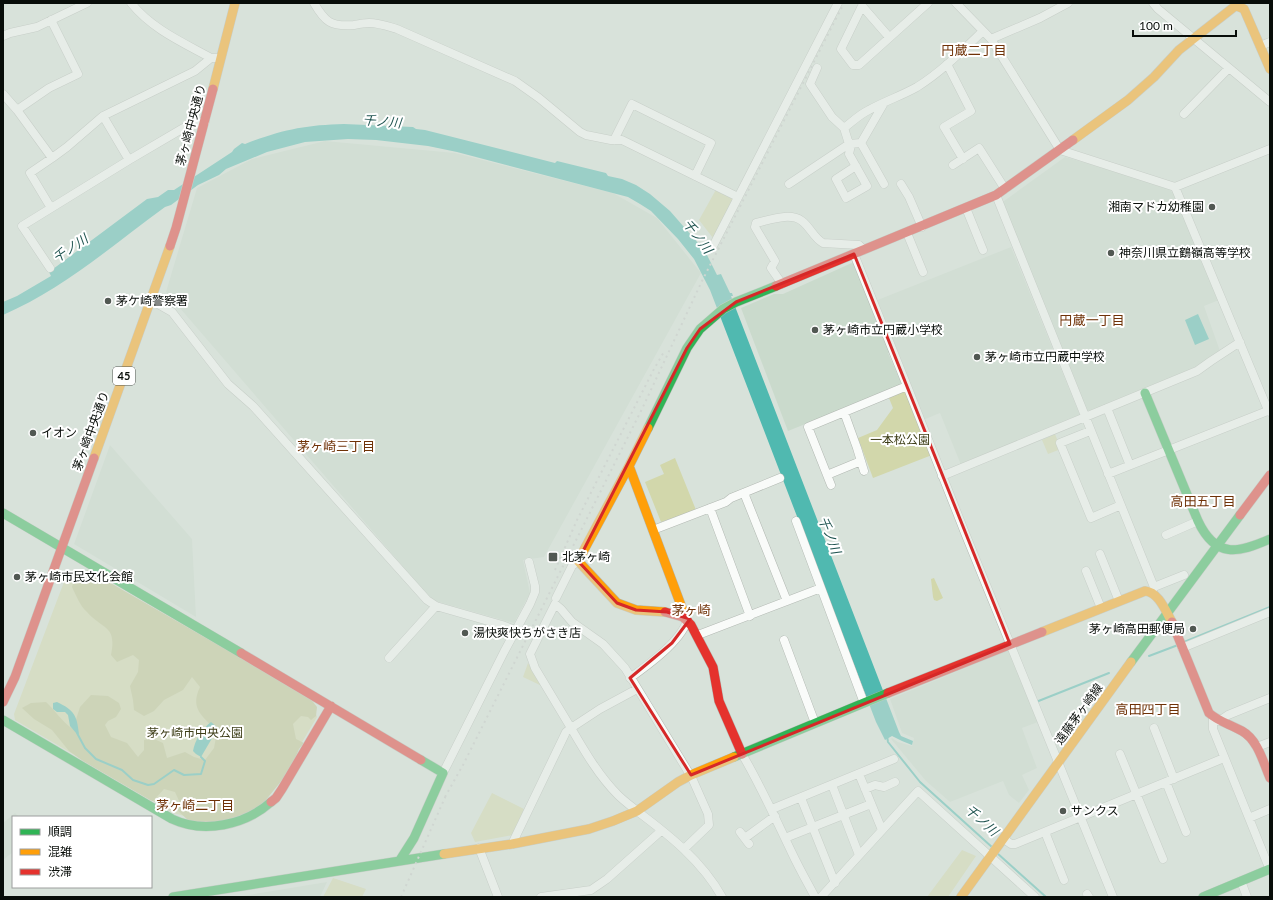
<svg xmlns="http://www.w3.org/2000/svg" width="1273" height="900" viewBox="0 0 1273 900" font-family="Lato,'Noto Sans JP',sans-serif">
  <rect width="100%" height="100%" fill="#d8e2da"/>
  <!-- built -->
  <path fill="#cadacc" d="M325 141 455 153 613 193 657 218 701 273 544 557 523 560 530 593 514 623 432 600 166 292 197 188 252 159Z
    M1065 157 1162 185 1170 190 1176 196 1219 300 1204 306 1220 351 1194 368 1092 411 1086 410 1003 205 1004 201Z
    M1011 247 1081 418 961 465 940 413 923 420 875 301Z
    M854 262 891 351 888 353 902 385 788 431 741 308 774 294H783Z
    M110 445 192 539 196 617 74 544Z
    M1010 650 1038 722 1022 728 1037 768 1022 775 1029 790 1019 803 1009 795 1003 781 950 802 926 781 891 739 892 738 898 742 912 746 914 738 902 733 890 699Z
    M15 813 19 817H13V852L3 860V823Z
    M327 882 320 897H236Z"/>
  <!-- green -->
  <path fill="#d2d7ab" d="M718 186 736 196 713 238 699 220Z
    M907 390 932 455 873 478 858 438 877 430 893 408 889 398Z
    M1055 434 1061 449 1048 454 1042 440Z
    M675 458 696 510 661 522 645 482 664 474 660 465Z
    M75 571 314 709 317 717 289 764 199 820 173 813 15 720 14 714 67 574Z
    M934 578 943 598 937 601 934 600 933 597 931 579Z
    M528 663 542 686 523 677Z
    M492 793 524 809 513 835 475 842 471 833Z
    M962 850 976 856 948 897H927Z
    M333 878 366 889 362 897H323Z"/>
  <!-- forest -->
  <path fill="#bfc38f" d="M88 570 310 698 317 707 316 716 311 720 308 717 301 716 293 724 296 739 304 743 299 749 295 759 287 774 265 801 254 811 215 824 189 821 177 810 180 803 175 792 164 789 153 801 150 800 83 761 69 751 52 730 34 719 22 708 31 703 46 702C56 711 61 721 73 729L80 707 91 695 108 696 119 703 121 709 116 717 108 721 105 725 111 737 127 743 138 757 144 750V740L152 738 163 743 167 758 185 752 194 757 205 760 214 748 217 732C204 716 189 710 200 687L192 677 183 690 164 700 154 711 144 716 134 710 133 700 130 686 138 672 139 660 133 655 117 662 111 655C117 625 103 630 87 612 80 606 76 595 72 587 75 577 78 573 88 570Z"/>
  <!-- water -->
  <path fill="#50b9b0" d="M344 124 413 127 416 129 425 130 555 163 557 161 606 173 608 176 622 179 636 185 650 194 670 211 705 251 717 275 721 274 730 293H732L733 296H731L899 732 901 736 913 741 912 745 902 741 892 736 885 740 876 722 710 290 694 259 678 239 651 211 640 204 628 197 457 152 428 146 376 140 348 139 305 142 267 152 226 169 219 175 198 185 171 205 165 207C113 245 63 289 3 315V302L17 296 51 276 49 272 147 199 158 197 168 190H174L232 152 234 149 242 143 245 144C281 130 305 125 344 124Z
    M1198 314 1209 339 1195 345 1185 320Z
    M57 702C74 710 77 715 79 734L76 733 70 726 68 715 65 712H57L53 709V703Z
    M211 722 218 728 201 757 196 754 193 751C195 740 202 729 211 722Z"/>
  <g fill="none" stroke-linecap="round" stroke-linejoin="round">
    <!-- stream -->
    <path stroke="#50b9b0" stroke-width="2" d="M1184 642 1270 607
      M1149 656 1178 645
      M1036 702 1109 673
      M77 733 85 748 96 759 122 770 133 780 148 785 154 784 174 770 184 775 201 774 205 761 201 757
      M887 736 888 742 920 782 993 848
      M997 853 1046 897"/>
    <!-- street casing -->
    <g stroke="#b2b8b2" stroke-width="9">
      <path id="street" d="M131 3C152 29 182 42 211 58H216
        M314 3C325 22 331 27 354 25 359 24 364 23 369 23 379 23 387 26 397 29L515 81 539 98 580 132 586 135 611 140H622L738 197
        M956 3 991 39 1060 150 1175 187 1270 149
        M1153 3 1158 9 1270 102
        M3 36 10 33 37 27 87 3
        M889 37 862 6 841 49 853 65H859L928 3
        M991 39 1040 18 1068 3
        M1260 46 1270 42
        M947 64 971 111 944 127 963 159
        M817 68 810 84 832 117 844 128
        M3 94 17 110 52 158 67 147 103 116 195 71 211 58
        M17 110 49 88 78 74 51 20
        M1184 114 1229 68
        M103 116 129 160
        M614 140 632 104 711 143 695 176
        M861 143 884 184
        M849 144 861 143 884 103
        M851 145 849 154 867 186 846 198 836 179 856 166
        M953 165 979 148 1005 189
        M789 184 849 144 844 128C852 122 860 114 869 110 885 101 901 96 917 87 941 72 962 51 983 31
        M901 184 909 197 922 227
        M1175 187 1268 410 1270 412
        M996 195 1154 587 1152 592
        M51 208 30 173 52 158
        M966 208 983 250
        M907 233 923 272
        M712 248 838 3
        M854 254 907 386 965 533 1113 897
        M50 268 22 226 129 160 192 123 205 122
        M782 284 771 268 775 261 755 227 756 223C770 220 790 212 802 221 810 227 814 238 823 243L859 245 864 250
        M151 300 172 312 228 384 253 406 427 600 436 606 502 625 515 630
        M1107 408 1129 463
        M844 412 857 448 864 471
        M1090 431 1060 443 1091 518 1121 505
        M1108 474 1270 410
        M827 475 861 461
        M942 476 1197 371 1211 361 1240 342
        M831 485 808 427 907 386
        M744 493 787 601
        M710 508 750 616
        M796 521 864 703
        M653 530 726 502 731 498 780 478
        M1166 535 1198 521
        M1100 554 1119 601
        M1086 571 1101 608
        M1154 587 1184 575
        M556 598 572 566 578 561
        M698 635 821 588
        M784 640 815 723
        M1182 648 1270 612
        M389 658 436 606
        M630 678C648 665 680 642 687 621
        M637 689 600 709 571 728C585 752 599 776 618 795 624 801 631 806 637 811 669 835 702 861 722 897
        M1213 717V729L1270 870
        M1219 721 1228 715 1270 698
        M1154 728 1174 779
        M1257 747 1270 742
        M742 754C761 786 776 820 792 853 799 868 807 882 815 897
        M1120 754 1163 859
        M443 773 504 652 530 604 535 592V586L529 562
        M859 774 882 830
        M1166 782 1186 832
        M832 785 859 855
        M865 789 875 785 884 787 895 782
        M801 798 835 883
        M772 809 894 759
        M1249 818 1270 809
        M740 832 749 844
        M1045 832 1064 880
        M745 838 775 816
        M785 838 871 804
        M1004 839 1011 844H1015L1224 758
        M512 844 566 732 571 728 535 668 530 654 555 604 561 609 572 622 603 644 625 668 692 778 708 814 709 825 684 849
        M479 848 498 897
        M1241 881 1247 897
        M1087 894 1089 897
        M541 897 591 890 607 879 661 831
        M821 897 918 791 1035 897"/>
    </g>
    <!-- fast casing -->
    <g stroke="#b2b8b2" stroke-width="10">
      <path id="fast" d="M1145 393 1198 521C1216 559 1238 553 1270 539
        M648 428 687 348 700 329 723 309 736 302 776 286
        M3 513 241 653
        M1131 662 1240 515
        M3 720 172 819C204 834 245 825 271 802
        M734 757 888 693
        M400 860 414 838 443 773 421 760
        M173 897 444 854
        M1203 897 1270 869"/>
    </g>
    <!-- slow casing -->
    <g stroke="#b2b8b2" stroke-width="10">
      <path id="slow" d="M213 89 235 3
        M1073 140 1128 100 1154 77 1179 50 1234 7 1237 6 1244 9 1270 69
        M648 428 629 466 578 561 617 603 636 610 665 612
        M94 458 170 246
        M629 466 682 608 683 617
        M1042 632 1145 591C1159 592 1166 612 1172 622
        M444 854 512 844 589 829 613 821 637 811 678 782 691 775 734 757
        M961 897 1131 662"/>
    </g>
    <!-- jam casing -->
    <g stroke="#b2b8b2" stroke-width="10">
      <path id="jam" d="M170 246 176 228 213 89
        M776 286 996 195 1073 140
        M1240 515 1270 475
        M665 612 683 617 691 625 713 667 719 701 742 754
        M1172 622 1209 713C1219 722 1230 724 1242 731 1258 740 1263 762 1270 778
        M241 653 421 760
        M888 693 1042 632
        M3 702 15 677 94 458
        M271 802 276 798 282 789 331 706"/>
    </g>
    <!-- street -->
    <use href="#street" stroke="#f9fbf9" stroke-width="8"/>
    <!-- fast -->
    <use href="#fast" stroke="#30b455" stroke-width="9"/>
    <!-- slow -->
    <use href="#slow" stroke="#ff9f0a" stroke-width="9"/>
    <!-- jam -->
    <use href="#jam" stroke="#e5322d" stroke-width="9"/>
    <!-- rail -->
    <path stroke="#c4c7c5" stroke-width="2" stroke-dasharray="2 4" stroke-linecap="butt" d="M555 570 577 520 654 369 665 350
      M445 797 463 765 642 409 702 281 844 3
      M401 897 447 793"/>
  </g>
  <!-- marked area -->
  <path d="M0 0H1273V900H0ZM854 254 1010 644 691 775 630 678 672 643 690 619 667 612 636 610 617 603 578 561 687 348 700 329 736 302Z" fill="#d8e2da" fill-opacity=".55" fill-rule="evenodd"/>
  <path fill="none" stroke="#d62828" stroke-width="3" stroke-linejoin="round" d="M854 254 1010 644 691 775 630 678 672 643 690 619 667 612 636 610 617 603 578 561 687 348 700 329 736 302Z"/>
  <!-- markers -->
  <g fill="#515852" stroke="#fff" stroke-width="1.5">
    <circle cx="1212" cy="207" r="4"/>
    <circle cx="1111" cy="253" r="4"/>
    <circle cx="108" cy="301" r="4"/>
    <circle cx="815" cy="330" r="4"/>
    <circle cx="977" cy="357" r="4"/>
    <circle cx="33" cy="433" r="4"/>
    <rect x="548" y="552" width="10" height="10" rx="2"/>
    <circle cx="17" cy="577" r="4"/>
    <circle cx="1193" cy="629" r="4"/>
    <circle cx="465" cy="633" r="4"/>
    <circle cx="1063" cy="811" r="4"/>
  </g>
  <g text-anchor="middle" stroke-width="4" stroke-linejoin="round" paint-order="stroke">
    <!-- shield labels -->
    <rect fill="#fff" stroke="#525653" stroke-width="1" x="113" y="367" width="22" height="18" rx="3"/>
    <g font-size="11" font-weight="bold" fill="#080d09">
      <text x="124" y="380">45</text>
    </g>
    <!-- street labels -->
    <g font-size="12" fill="#080d09" stroke="#fff">
      <text transform="translate(191 125) rotate(-75)" y="4">茅ヶ崎中央通り</text>
      <text transform="translate(91 431) rotate(-70)" y="4">茅ヶ崎中央通り</text>
      <text transform="translate(1079 714) rotate(-54)" y="4">遠藤茅ヶ崎線</text>
    </g>
    <!-- poi labels -->
    <g font-size="12" fill="#080d09" stroke="#fff" text-anchor="start">
      <text x="1204" y="211" text-anchor="end">湘南マドカ幼稚園</text>
      <text x="1119" y="257">神奈川県立鶴嶺高等学校</text>
      <text x="116" y="305">茅ケ崎警察署</text>
      <text x="823" y="334">茅ヶ崎市立円蔵小学校</text>
      <text x="985" y="361">茅ヶ崎市立円蔵中学校</text>
      <text x="41" y="437">イオン</text>
      <text x="562" y="561">北茅ヶ崎</text>
      <text x="25" y="581">茅ヶ崎市民文化会館</text>
      <text x="1185" y="633" text-anchor="end">茅ヶ崎高田郵便局</text>
      <text x="473" y="637">湯快爽快ちがさき店</text>
      <text x="1071" y="815">サンクス</text>
    </g>
    <!-- park labels -->
    <g font-size="12" fill="#3d3d17" stroke="#fff">
      <text x="900" y="444">一本松公園</text>
      <text x="195" y="737">茅ヶ崎市中央公園</text>
    </g>
    <!-- neighbourhood labels -->
    <g font-size="13" fill="#6f3207" stroke="#fff">
      <text x="974" y="55">円蔵二丁目</text>
      <text x="1092" y="325">円蔵一丁目</text>
      <text x="336" y="451">茅ヶ崎三丁目</text>
      <text x="1203" y="506">高田五丁目</text>
      <text x="691" y="615">茅ヶ崎</text>
      <text x="1148" y="714">高田四丁目</text>
      <text x="195" y="810">茅ヶ崎二丁目</text>
    </g>
    <!-- water labels -->
    <g font-size="13" font-style="italic" fill="#1f5450" stroke="#fff">
      <text transform="translate(382 121) rotate(5)" y="5">千ノ川</text>
      <text transform="translate(698 236) rotate(53)" y="5">千ノ川</text>
      <text transform="translate(70 248) rotate(-34)" y="5">千ノ川</text>
      <text transform="translate(830 535) rotate(69)" y="5">千ノ川</text>
      <text transform="translate(982 820) rotate(42)" y="5">千ノ川</text>
    </g>
  </g>
  <!-- border -->
  <rect width="1273" height="900" fill="none" stroke="#080d09" stroke-width="8"/>
  <!-- legend -->
  <rect x="12" y="816" width="140" height="72" fill="#ffffff" stroke="#9c9e9d"/>
  <rect x="20" y="829" width="20" height="6" fill="#30b455" stroke="#9c9e9d"/>
  <text x="48" y="836" font-size="12" fill="#080d09">順調</text>
  <rect x="20" y="849" width="20" height="6" fill="#ff9f0a" stroke="#9c9e9d"/>
  <text x="48" y="856" font-size="12" fill="#080d09">混雑</text>
  <rect x="20" y="869" width="20" height="6" fill="#e5322d" stroke="#9c9e9d"/>
  <text x="48" y="876" font-size="12" fill="#080d09">渋滞</text>
  <!-- scale -->
  <path d="M1133 30v6h103v-6" fill="none" stroke="#080d09" stroke-width="2"/>
  <text x="1139" y="30" font-size="12" fill="#080d09" stroke="#ffffff" stroke-width="3" paint-order="stroke">100 m</text>
</svg>
